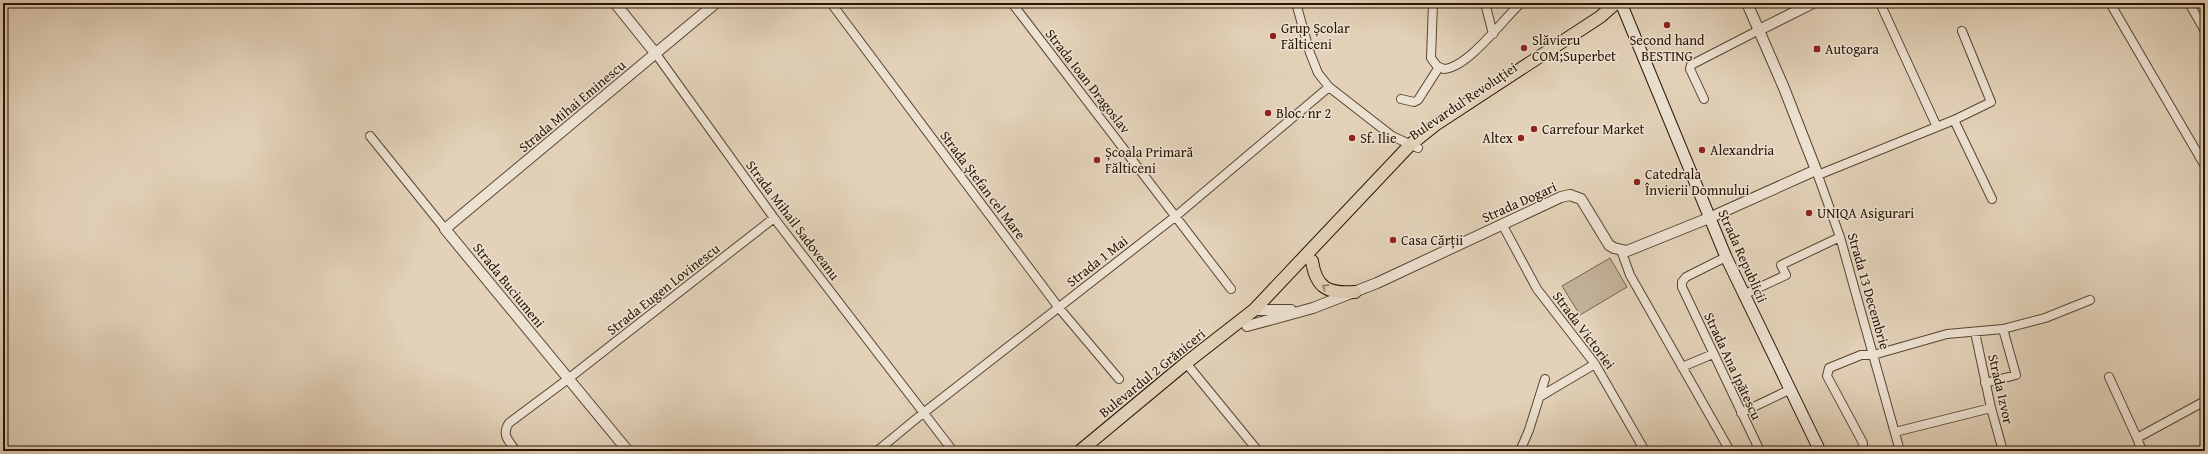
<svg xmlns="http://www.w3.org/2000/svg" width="2208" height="454" viewBox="0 0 2208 454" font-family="'Gentium Book Plus',serif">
  <rect width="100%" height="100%" fill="#e3d2b9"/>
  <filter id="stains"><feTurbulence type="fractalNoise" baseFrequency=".005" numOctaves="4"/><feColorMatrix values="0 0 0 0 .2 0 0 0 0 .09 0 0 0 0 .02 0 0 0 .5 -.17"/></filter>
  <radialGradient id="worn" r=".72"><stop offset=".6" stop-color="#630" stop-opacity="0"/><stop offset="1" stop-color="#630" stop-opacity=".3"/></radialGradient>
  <!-- green -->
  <path fill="#c3b29a" stroke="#76644e" d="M1610 258 1627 287 1580 315 1562 286Z"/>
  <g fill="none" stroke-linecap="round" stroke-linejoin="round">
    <!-- minor casing -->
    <g stroke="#574430" stroke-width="10">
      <path id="minor" d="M831 3 1059 308 1119 379
        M1012 3 1231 289
        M1296 3 1310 53 1318 73 1329 87 1392 136 1418 148
        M1433 3 1431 58 1437 66 1444 69C1469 67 1503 19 1521 3
        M1485 3 1493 34
        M1880 3 1937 127
        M2110 3 2205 166
        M2189 3 2205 31
        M656 54 774 218 953 451
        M1401 99 1414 102 1418 100 1439 67
        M1704 99 1690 69 1691 65 1759 30
        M1954 120 1992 199
        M370 136 445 229
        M1816 170 1840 237 1900 451
        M1818 175 1954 120 1991 102 1962 31
        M1502 224 1537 289 1595 364 1645 451
        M1621 250 1630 275 1730 451
        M1726 257 1686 277 1682 282V287L1760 451
        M1743 295 1786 275 1781 265 1840 237
        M1975 332 1991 408 2003 451
        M1186 363 1258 451
        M1682 367 1713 354
        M2109 377 2137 438
        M1985 383 2016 375 2003 329
        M1541 396 1595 364
        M1741 413 1789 390
        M1895 432 1991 408
        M516 451C509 441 501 435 509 423L568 379 774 218
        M877 451 922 414 1176 216 1329 87
        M1520 451 1529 430 1545 379
        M1862 451 1863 443 1827 376 1829 368 1861 355H1873L1947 334 2003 329 2045 318 2090 300
        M2142 451 2137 438 2205 401"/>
    </g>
    <!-- tertiary casing -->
    <g stroke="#574430" stroke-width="12">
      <path id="tertiary" d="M615 3 656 54
        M1759 30 1813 3
        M1254 310H1291
        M1247 326 1313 308 1377 283 1561 197 1570 195 1581 199 1609 245 1614 248 1627 251 1709 218 1816 170 1784 88 1747 3
        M628 451 445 229 716 3"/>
    </g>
    <!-- secondary casing -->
    <g stroke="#281502" stroke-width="13">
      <path id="secondary" d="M1621 3 1726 257 1820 451"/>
    </g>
    <!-- primary casing -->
    <g stroke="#281502" stroke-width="14">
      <path id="primary" d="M1312 261C1316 288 1328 294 1355 292
        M1080 451 1186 363 1254 310 1410 145 1435 125 1600 17 1616 3"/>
    </g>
    <!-- minor -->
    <use href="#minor" stroke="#ede2d2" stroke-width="8"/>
    <!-- tertiary -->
    <use href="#tertiary" stroke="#ede2d2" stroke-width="10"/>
    <!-- secondary -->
    <use href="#secondary" stroke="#ede2d2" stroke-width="11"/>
    <!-- primary -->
    <use href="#primary" stroke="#e3d2b9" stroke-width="12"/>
  </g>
  <!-- one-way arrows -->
  <defs><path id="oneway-chevron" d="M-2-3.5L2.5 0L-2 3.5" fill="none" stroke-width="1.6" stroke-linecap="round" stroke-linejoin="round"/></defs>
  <use stroke="#8f7d67" href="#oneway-chevron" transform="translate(1325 287) rotate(-147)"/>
  <!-- markers -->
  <g fill="#8f2418" stroke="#ede2d2" stroke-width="1.5">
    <circle cx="1667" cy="25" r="4"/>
    <circle cx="1273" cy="36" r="4"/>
    <circle cx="1524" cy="48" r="4"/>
    <rect x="1813" y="45" width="8" height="8" rx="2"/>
    <circle cx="1268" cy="113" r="4"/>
    <circle cx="1534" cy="129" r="4"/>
    <circle cx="1352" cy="138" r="4"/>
    <circle cx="1521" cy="138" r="4"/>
    <circle cx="1702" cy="150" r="4"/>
    <circle cx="1097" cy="160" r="4"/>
    <circle cx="1637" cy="182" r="4"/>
    <circle cx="1809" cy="213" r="4"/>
    <circle cx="1393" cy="240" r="4"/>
  </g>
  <g text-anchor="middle" stroke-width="3" stroke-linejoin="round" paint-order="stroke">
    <!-- poi labels -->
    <g font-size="14" fill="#281502" stroke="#ede2d2" text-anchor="start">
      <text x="1281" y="33">Grup Școlar<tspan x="1281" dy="16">Fălticeni</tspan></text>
      <text x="1532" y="45">Slăvieru<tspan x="1532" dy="16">COM;Superbet</tspan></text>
      <text x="1667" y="45" text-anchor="middle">Second hand<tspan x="1667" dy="16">BESTING</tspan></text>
      <text x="1825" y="54">Autogara</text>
      <text x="1276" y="118">Bloc. nr 2</text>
      <text x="1542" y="134">Carrefour Market</text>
      <text x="1360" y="143">Sf. Ilie</text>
      <text x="1513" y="143" text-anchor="end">Altex</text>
      <text x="1710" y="155">Alexandria</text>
      <text x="1105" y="157">Școala Primară<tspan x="1105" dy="16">Fălticeni</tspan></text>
      <text x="1645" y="179">Catedrala<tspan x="1645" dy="16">Învierii Domnului</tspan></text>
      <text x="1817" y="218">UNIQA Asigurari</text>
      <text x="1401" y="245">Casa Cărții</text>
    </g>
    <!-- street labels -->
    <g font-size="14" fill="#281502" stroke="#ede2d2">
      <text transform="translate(1088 81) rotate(52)" y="5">Strada Ioan Dragoslav</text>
      <text transform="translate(1463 101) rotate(-34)" y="5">Bulevardul Revoluției</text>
      <text transform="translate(572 106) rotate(-40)" y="5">Strada Mihai Eminescu</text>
      <text transform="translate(983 185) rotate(53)" y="5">Strada Ștefan cel Mare</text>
      <text transform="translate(1519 202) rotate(-24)" y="5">Strada Dogari</text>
      <text transform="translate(793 220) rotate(53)" y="5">Strada Mihail Sadoveanu</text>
      <text transform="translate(1743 256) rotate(66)" y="5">Strada Republicii</text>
      <text transform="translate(1097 261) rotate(-38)" y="5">Strada 1 Mai</text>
      <text transform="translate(509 285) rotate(51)" y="5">Strada Buciumeni</text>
      <text transform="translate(663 289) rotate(-38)" y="5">Strada Eugen Lovinescu</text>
      <text transform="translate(1869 291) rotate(74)" y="5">Strada 13 Decembrie</text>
      <text transform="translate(1584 330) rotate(53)" y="5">Strada Victoriei</text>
      <text transform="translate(1733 366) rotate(65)" y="5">Strada Ana Ipătescu</text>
      <text transform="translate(1152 373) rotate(-39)" y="5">Bulevardul 2 Grăniceri</text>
      <text transform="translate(2001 389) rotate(77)" y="5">Strada Izvor</text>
    </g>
  </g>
  <!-- margin -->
  <rect width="2208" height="454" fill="none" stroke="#e3d2b9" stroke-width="16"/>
  <rect x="4" y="4" width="2200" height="446" fill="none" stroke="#281502" stroke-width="2"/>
  <rect x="8" y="8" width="2192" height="438" fill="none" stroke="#281502"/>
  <rect width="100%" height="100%" filter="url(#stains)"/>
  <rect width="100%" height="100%" fill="url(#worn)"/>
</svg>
